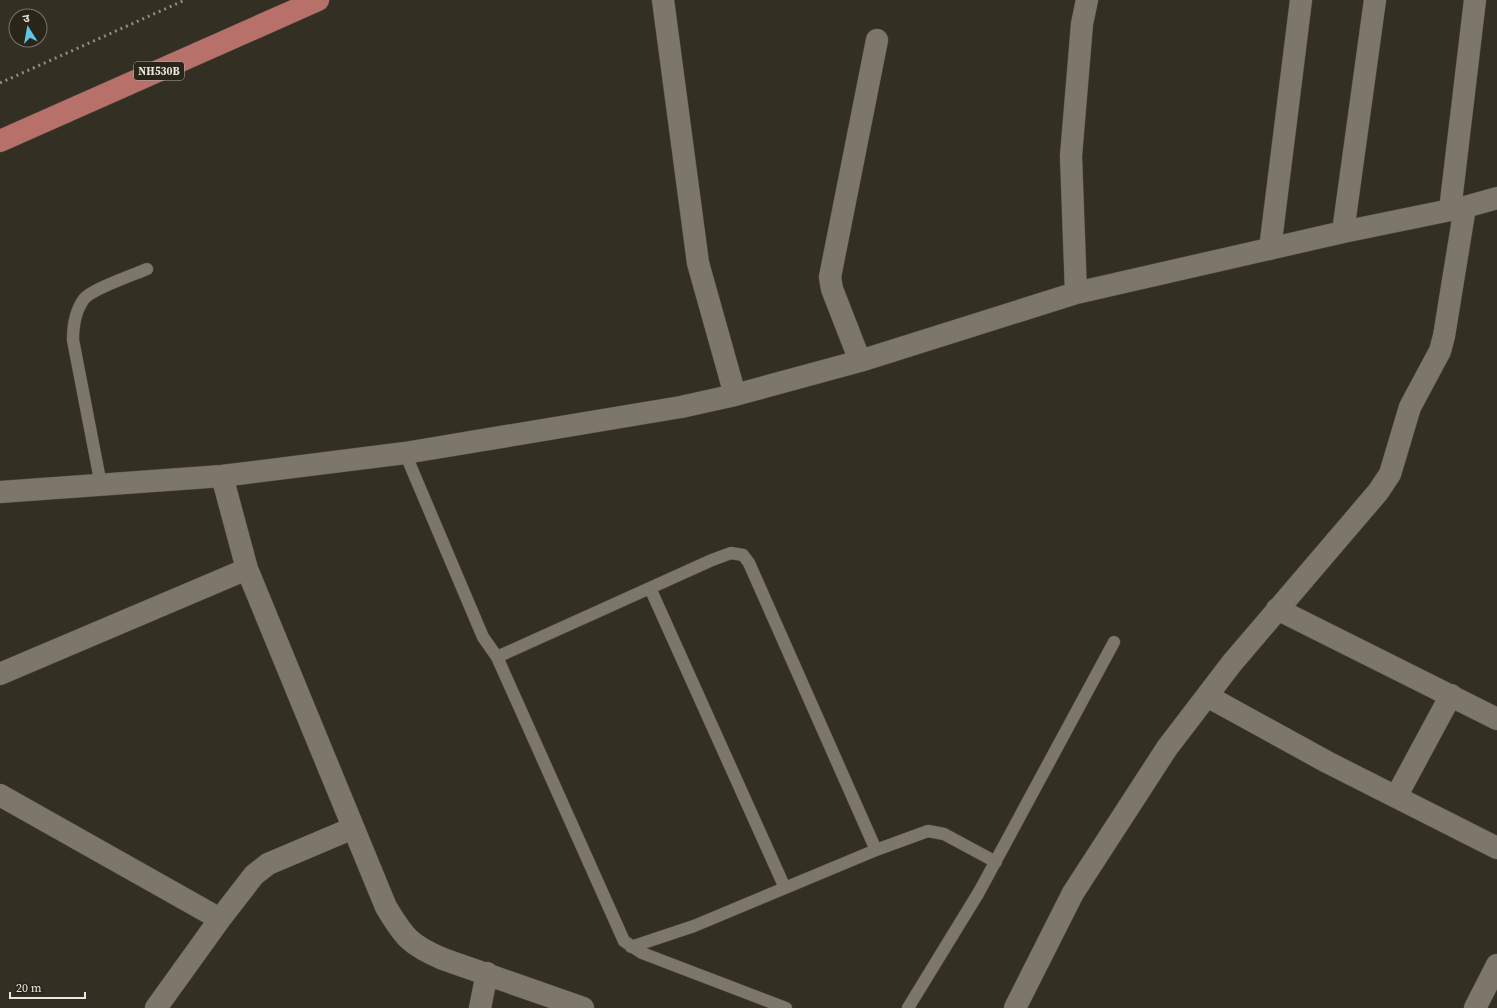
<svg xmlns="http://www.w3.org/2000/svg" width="1497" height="1008" viewBox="0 0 1497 1008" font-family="'Source Serif 4','Noto Sans Devanagari',serif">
  <rect width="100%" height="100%" fill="#342f23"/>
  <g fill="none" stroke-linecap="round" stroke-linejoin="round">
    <!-- service casing -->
    <g stroke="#524d43" stroke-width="13">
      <path id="service" d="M405 453 483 637 497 657 624 941 642 953 786 1008
        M101 485 73 340C73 325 75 311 84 299 92 289 133 275 147 269
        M650 588 785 888
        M497 657 712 560 731 553 743 555 749 563 876 850
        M631 947 694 926 876 850 928 831 944 834 996 862
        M908 1008 979 892 1114 642"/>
    </g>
    <!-- minor casing -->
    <g stroke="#524d43" stroke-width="23">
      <path id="minor" d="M663 0 698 263 735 395
        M1450 210 1475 0
        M1343 232 1375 0
        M1270 249 1301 0
        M1076 293 1071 156 1082 24 1087 0
        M860 361 832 289 830 277 877 40
        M222 476 247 569 386 907C404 937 410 945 443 959L583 1008
        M0 492 222 476 405 453 681 407 735 395 860 361 1076 293 1343 232 1465 207 1497 198
        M1277 609 1497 719
        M0 674 247 569
        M1207 696 1327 762 1497 848
        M0 795 220 919
        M1396 797 1451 695
        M156 1008 220 919 254 875 268 864 353 828
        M480 1008 487 973
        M1015 1008 1073 893 1167 748 1232 663 1378 492 1390 474 1410 407 1440 351 1444 336 1465 207
        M1475 1008 1497 965"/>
    </g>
    <!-- trunk casing -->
    <g stroke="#524d43" stroke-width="23">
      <path id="trunk" d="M0 141 318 0"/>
    </g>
    <!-- service -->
    <use href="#service" stroke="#7d7769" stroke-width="12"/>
    <!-- minor -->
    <use href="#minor" stroke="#7d7769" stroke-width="22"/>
    <!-- trunk -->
    <use href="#trunk" stroke="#b8706a" stroke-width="22"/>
    <!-- rail -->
    <path stroke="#908c82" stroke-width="3" stroke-dasharray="2 4" stroke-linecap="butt" d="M0 83 185 0"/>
  </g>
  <g text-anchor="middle" stroke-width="3" stroke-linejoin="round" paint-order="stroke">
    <!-- shield labels -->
    <rect fill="#2a2519" stroke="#b1ada4" stroke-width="1" x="134" y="62" width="50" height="18" rx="3"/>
    <g font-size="11" font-weight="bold" fill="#ebe7e0">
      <text x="159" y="75">NH530B</text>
    </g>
  </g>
  <!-- north arrow -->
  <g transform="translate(28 28) rotate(349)"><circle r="19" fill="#2a2519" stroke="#777369"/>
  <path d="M0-3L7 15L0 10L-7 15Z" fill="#5cc7e8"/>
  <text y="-6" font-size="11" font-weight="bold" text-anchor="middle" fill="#ebe7e0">उ</text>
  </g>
  <!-- scale -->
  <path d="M10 992v6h75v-6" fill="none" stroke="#ebe7e0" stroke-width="2"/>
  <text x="16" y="992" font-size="12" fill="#ebe7e0" stroke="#2a2519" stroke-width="3" paint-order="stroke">20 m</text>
</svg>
